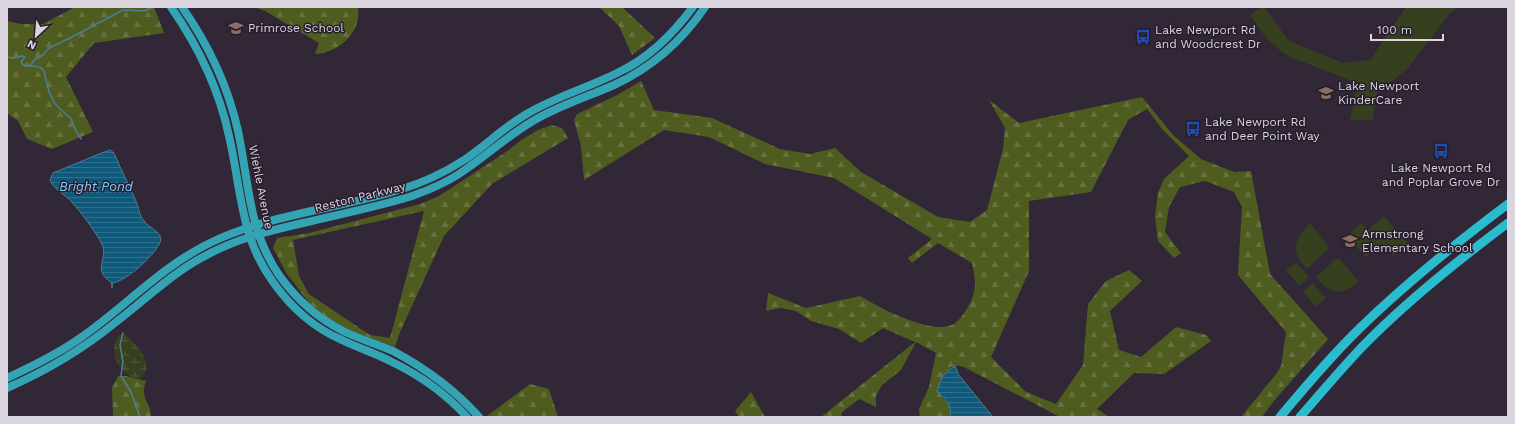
<svg xmlns="http://www.w3.org/2000/svg" width="1515" height="424" viewBox="0 0 1515 424" font-family="'Work Sans',sans-serif">
  <defs>
    <pattern id="forest-firs" width="22" height="20" patternUnits="userSpaceOnUse"><rect width="22" height="20" fill="#4e5c1f"/><path d="M5 1l3.5 6h-7zM16 11l3.5 6h-7z" fill="#67723f"/></pattern>
    <pattern id="wetland-marsh" width="20" height="14" patternUnits="userSpaceOnUse"><rect width="20" height="14" fill="#363f1e"/><path d="M1 5h8M5 5V1M11 12h8M15 12V8" fill="none" stroke="#525a3e"/></pattern>
    <pattern id="water-rules" width="6" height="5" patternUnits="userSpaceOnUse"><rect width="6" height="5" fill="#0f597b"/><path d="M0 2.5h6" fill="none" stroke="#31708d"/></pattern>
  </defs>
  <rect width="100%" height="100%" fill="#312737"/>
  <!-- green -->
  <path fill="#363f1e" d="M1262 7H1264L1289 41 1343 63 1370 60 1406 7H1460L1451 12 1407 69 1376 94 1373 120H1350L1358 83 1295 59 1283 53 1267 39 1250 15Z
    M1384 216 1408 243 1393 256 1382 243 1366 257 1347 236 1361 223 1368 230Z
    M1310 223 1328 245V249L1307 269C1290 252 1294 239 1310 223Z
    M1336 259H1340L1359 282C1341 296 1330 295 1316 277Z
    M1296 262 1309 277 1299 286 1286 270Z
    M1313 283 1326 298 1315 307 1303 291Z"/>
  <!-- forest -->
  <path fill="url(#forest-firs)" fill-rule="evenodd" d="M75 7H154L164 33 94 43 66 77 93 132 52 149 27 139 18 121 7 113V21L21 24H43Z
    M254 7H358C362 32 339 53 315 54L319 43 265 11Z
    M599 7H622L655 38 632 55 619 26Z
    M641 81 654 110 712 118 780 149 810 154 835 148 861 172 938 217 970 222 987 210 1003 149 1005 128 989 100 1019 123 1142 97 1173 135 1201 159 1229 170 1235 172 1251 171 1270 274 1328 339 1273 402 1262 417H1241L1277 373 1281 366 1286 332 1238 275 1242 207 1234 192 1205 181 1180 187 1169 207 1165 232 1181 253 1174 258 1158 241 1155 217 1158 193 1164 179 1189 156 1162 129 1147 109 1128 120 1091 192 1029 201V271L991 357 1026 392 1056 404 1083 365 1088 304 1106 281 1129 270 1142 281 1110 311 1119 350 1141 357 1176 327 1206 335 1211 341 1164 374 1134 373 1097 409 1109 417H1060L964 367 955 365 951 367 941 396C948 403 951 407 950 417H920L919 409 929 387 936 353 916 342 901 370 882 385 876 396V407L859 399 842 412 841 417H821L915 342 883 328 861 343 839 329 811 321 796 311 780 308 766 311 768 293 806 308 860 296C880 308 932 336 954 324 959 321 965 312 968 307 977 290 976 282 972 263L938 243 912 263 908 258 932 239 834 178 765 164 709 137 664 130 584 180 581 146 574 120 577 114 617 95Z
    M552 125 562 128 568 138 492 184 444 236 400 332 395 347 349 330 328 318 310 304 287 274 273 248 277 238 309 233 420 204 439 196 509 150 521 140 538 130ZM424 211 390 338 370 335 309 294 299 276 293 240Z
    M118 376H126L146 381C139 400 152 403 151 417H113L112 388Z
    M530 384 549 389 558 417H488L487 416Z
    M751 392 765 417H739L735 411Z"/>
  <!-- wetland -->
  <path fill="url(#wetland-marsh)" d="M123 333C128 336 131 340 135 344 144 354 154 369 139 379 120 376 105 350 120 334Z"/>
  <!-- water -->
  <path fill="url(#water-rules)" stroke="#4c7e99" d="M110 150 114 153C121 170 129 185 136 201 139 208 139 215 144 221 149 228 159 230 161 239 159 252 126 282 112 283 92 270 107 261 103 247 100 237 77 207 69 199 62 193 54 189 50 180L53 173 99 154Z
    M955 365 958 374 993 417H950C952 403 945 400 937 391L942 377Z"/>
  <g fill="none" stroke-linecap="round" stroke-linejoin="round">
    <!-- stream -->
    <path stroke="#4c7e99" stroke-width="1.5" d="M7 57 13 58 22 56 25 57 21 62 23 65 40 67 44 71 49 92 55 104 71 119 76 131 81 139
      M30 66 34 60 43 55 49 48 70 38 123 10 144 11 154 7
      M112 283V288
      M123 333 120 345 123 362 121 376 131 392 140 417"/>
    <!-- major -->
    <path stroke="#34a4b4" stroke-width="8" d="M171 7C198 46 219 89 229 136 241 187 240 237 273 282 290 306 314 328 342 340 358 348 375 353 392 362 419 375 446 394 467 417
      M182 7C208 44 228 86 238 131 249 182 248 230 279 275 296 299 319 319 345 332 360 339 377 344 393 351 425 368 455 390 479 417
      M7 378C33 366 60 353 83 336 127 305 163 265 212 242 271 214 337 209 399 190 422 183 444 173 464 160 485 146 503 128 525 115 554 97 588 88 619 72 649 58 673 34 693 7
      M7 388C46 371 83 349 116 322 145 300 171 274 203 257 235 239 268 231 303 223 340 214 377 207 412 196 429 190 445 183 459 174 485 157 507 136 533 121 558 106 587 97 614 85 651 68 682 41 705 7"/>
    <!-- highway -->
    <path stroke="#2abcce" stroke-width="9" d="M1280 417C1305 387 1331 356 1359 329 1405 284 1456 243 1508 204
      M1300 417C1321 393 1341 369 1363 346 1407 301 1457 261 1508 223"/>
  </g>
  <!-- icons -->
  <defs>
    <g id="school-bare" transform="scale(1.2)"><path d="M0-5L7-2L0 1L-7-2ZM-4 1L0 2.5L4 1V4Q0 6-4 4Z" fill="#8d6e63" stroke="#271d2d" stroke-width="2.5" paint-order="stroke"/></g>
    <g id="bus-bare" transform="scale(1.2)"><path d="M-5-6H5V4H4V6H2V4H-2V6H-4V4H-5ZM-3.5-4V0h7V-4ZM-3.5 1.2v1.5H-2V1.2ZM2 1.2v1.5H3.5V1.2Z" fill="#1a4fb4" stroke="#271d2d" stroke-width="2.5" paint-order="stroke"/></g>
  </defs>
  <g fill-rule="evenodd">
    <use href="#school-bare" x="236" y="28"/>
    <use href="#bus-bare" x="1143" y="37"/>
    <use href="#school-bare" x="1326" y="93"/>
    <use href="#bus-bare" x="1193" y="129"/>
    <use href="#bus-bare" x="1441" y="151"/>
    <use href="#school-bare" x="1350" y="241"/>
  </g>
  <g text-anchor="middle" stroke-width="3" stroke-linejoin="round" paint-order="stroke">
    <!-- poi labels -->
    <g font-size="12" fill="#dbd5e0" stroke="#271d2d" text-anchor="start">
      <text x="248" y="32">Primrose School</text>
      <text x="1155" y="34">Lake Newport Rd<tspan x="1155" dy="14">and Woodcrest Dr</tspan></text>
      <text x="1338" y="90">Lake Newport<tspan x="1338" dy="14">KinderCare</tspan></text>
      <text x="1205" y="126">Lake Newport Rd<tspan x="1205" dy="14">and Deer Point Way</tspan></text>
      <text x="1441" y="172" text-anchor="middle">Lake Newport Rd<tspan x="1441" dy="14">and Poplar Grove Dr</tspan></text>
      <text x="1362" y="238">Armstrong<tspan x="1362" dy="14">Elementary School</tspan></text>
    </g>
    <!-- street labels -->
    <g font-size="12" fill="#dbd5e0" stroke="#271d2d">
      <text transform="translate(261 187) rotate(79)" y="4">Wiehle Avenue</text>
      <text transform="translate(360 197) rotate(-14)" y="4">Reston Parkway</text>
    </g>
    <!-- water labels -->
    <g font-size="13" font-style="italic" fill="#85cdf7" stroke="#271d2d">
      <text x="96" y="191">Bright Pond</text>
    </g>
  </g>
  <!-- border -->
  <rect width="1515" height="424" fill="none" stroke="#dbd5e0" stroke-width="16"/>
  <!-- north arrow -->
  <g transform="translate(36 36) rotate(206)" stroke="#271d2d" stroke-width="3" paint-order="stroke">
  <path d="M0-3L7 15L0 10L-7 15Z" fill="#dbd5e0"/>
  <text y="-6" font-size="11" font-weight="bold" text-anchor="middle" fill="#dbd5e0">N</text>
  </g>
  <!-- scale -->
  <path d="M1371 34v6h72v-6" fill="none" stroke="#dbd5e0" stroke-width="2"/>
  <text x="1377" y="34" font-size="12" fill="#dbd5e0" stroke="#271d2d" stroke-width="3" paint-order="stroke">100 m</text>
</svg>
